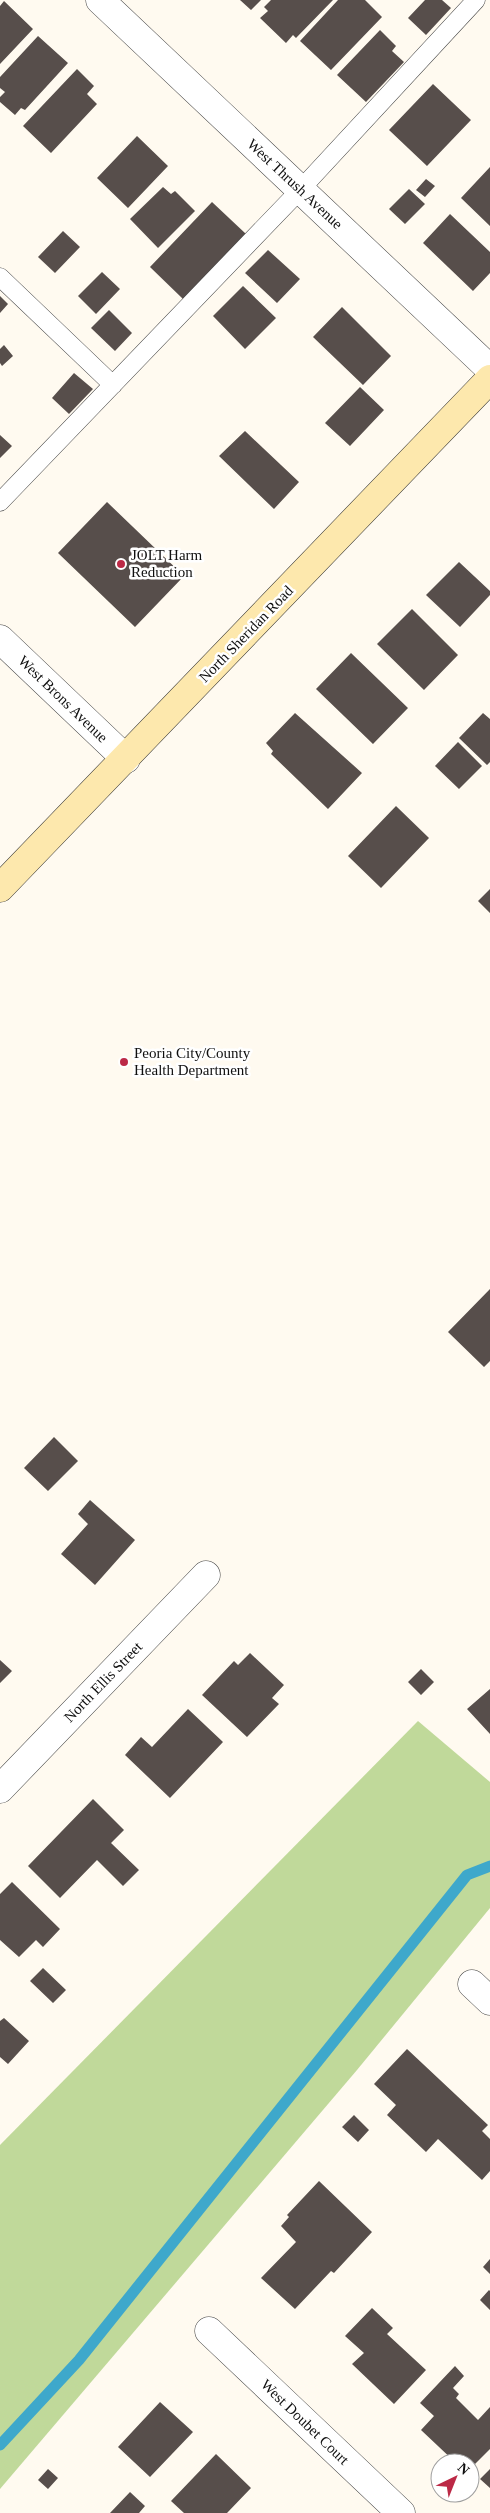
<svg xmlns="http://www.w3.org/2000/svg" width="490" height="2513" viewBox="0 0 490 2513" font-family="'Times New Roman',serif">
  <rect width="100%" height="100%" fill="#fffaf0"/>
  <!-- forest -->
  <path fill="#c0d99a" d="M418 1721 490 1782V1908L357 2070 0 2489V2145Z"/>
  <g fill="none" stroke-linecap="round" stroke-linejoin="round">
    <!-- stream -->
    <path stroke="#3ea8cb" stroke-width="11" d="M0 2445 79 2360 467 1875 490 1866"/>
  </g>
  <!-- building -->
  <path fill="#574e4b" d="M240 0H261L251 10Z
    M271 0H333L296 38 293 35 286 43 260 18 268 11 264 7Z
    M338 0H365L382 17 331 70 300 41Z
    M425 0H442L451 8 426 35 408 18Z
    M4 1 33 29 0 64V6Z
    M380 30 396 46 392 51 404 62 366 102 337 75Z
    M38 36 68 63 25 110 21 108 15 115 0 102V97L5 92 0 88V77Z
    M77 69 94 86 87 94 97 104 51 153 23 126Z
    M433 84 471 120 427 166 389 130Z
    M137 136 168 166 128 208 97 178Z
    M490 167V226L461 198Z
    M426 179 435 186 425 197 416 190Z
    M163 187 171 194 175 191 195 211 158 248 130 219Z
    M409 189 425 204 405 224 389 209Z
    M212 202 246 234 183 299 150 267Z
    M450 214 490 252V273L473 291 423 243Z
    M63 231 80 247 55 273 38 257Z
    M268 250 300 279 277 303 245 273Z
    M102 272 120 289 96 314 78 296Z
    M243 286 276 318 245 349 213 316Z
    M0 296 8 304 0 313Z
    M342 307 391 356 363 385 313 337Z
    M109 310 132 333 115 351 91 328Z
    M4 345 13 356 2 366 0 363V349Z
    M74 373 93 389 69 414 52 398Z
    M360 387 384 410 350 446 325 423Z
    M245 431 299 482 274 509 219 456Z
    M0 435 12 446 0 458Z
    M107 502 184 576 135 627 58 553Z
    M459 562 490 591V595L460 627 426 595Z
    M412 609 458 655 424 690 377 644Z
    M351 653 408 708 373 744 316 689Z
    M295 713 362 773 328 809 271 754 273 751 266 743Z
    M483 713 490 719V762L487 765 459 738Z
    M458 742 482 766 459 789 435 766Z
    M396 806 429 838 381 888 348 856Z
    M490 889V913L478 901Z
    M490 1289V1361L484 1367 448 1332Z
    M54 1437 78 1461 48 1491 24 1468Z
    M90 1500 135 1540 95 1585 61 1554 88 1524 78 1514Z
    M250 1653 284 1685 272 1698 279 1704 247 1737 202 1695 234 1661 238 1665Z
    M0 1660 12 1671 0 1683Z
    M421 1669 434 1682 421 1695 408 1682Z
    M490 1689V1734L467 1709Z
    M188 1709 223 1742 170 1798 125 1755 141 1737 152 1747Z
    M93 1799 124 1830 111 1843 139 1870 123 1886 97 1860 60 1898 28 1866Z
    M12 1882 60 1929 43 1947 36 1940 19 1957 0 1940V1894Z
    M43 1968 66 1990 53 2003 30 1981Z
    M4 2018 29 2041 8 2064 0 2057V2021Z
    M407 2049 488 2125 482 2131 490 2139V2171L482 2180 438 2139 426 2152 387 2115 396 2105 374 2084Z
    M354 2115 369 2130 358 2142 342 2127Z
    M319 2181 372 2232 334 2273 331 2271 295 2309 261 2278 296 2242 281 2226 289 2217 287 2215Z
    M490 2259V2274L483 2267Z
    M489 2290 490 2291V2310L480 2300Z
    M372 2308 393 2328 387 2334 426 2370 394 2404 352 2364 364 2353 345 2336Z
    M455 2366 464 2376 453 2388 459 2394 456 2398 478 2420 490 2407V2449L470 2469V2463H456L421 2430 434 2416 420 2403Z
    M160 2402 193 2432 150 2477 118 2447Z
    M216 2454 251 2488 227 2513H184L171 2501Z
    M48 2469 58 2478 48 2489 38 2480Z
    M490 2469V2488L480 2479Z
    M130 2492 145 2506 139 2513H110Z"/>
  <g fill="none" stroke-linecap="round" stroke-linejoin="round">
    <!-- lane casing -->
    <g stroke="#424242" stroke-width="19">
      <path id="lane" d="M0 277 113 385
        M0 502 300 190 476 0"/>
    </g>
    <!-- street casing -->
    <g stroke="#424242" stroke-width="29">
      <path id="street" d="M100 0 490 369
        M0 639 126 759
        M0 1789 206 1575
        M472 1984 490 2001
        M209 2331 401 2513"/>
    </g>
    <!-- secondary casing -->
    <g stroke="#313131" stroke-width="29">
      <path id="secondary" d="M0 888 490 379"/>
    </g>
    <!-- lane -->
    <use href="#lane" stroke="#fff" stroke-width="18"/>
    <!-- street -->
    <use href="#street" stroke="#fff" stroke-width="28"/>
    <!-- secondary -->
    <use href="#secondary" stroke="#fde8ad" stroke-width="28"/>
  </g>
  <!-- markers -->
  <g fill="#bc2946" stroke="#fff" stroke-width="2">
    <circle cx="121" cy="564" r="5"/>
    <circle cx="124" cy="1062" r="5"/>
  </g>
  <g text-anchor="middle" stroke-width="5" stroke-linejoin="round" paint-order="stroke">
    <!-- street labels -->
    <g font-size="15" fill="#0f0f0f" stroke="#fff">
      <text transform="translate(295 184) rotate(43)" y="5">West Thrush Avenue</text>
      <text transform="translate(246 634) rotate(-46)" y="5">North Sheridan Road</text>
      <text transform="translate(63 699) rotate(44)" y="5">West Brons Avenue</text>
      <text transform="translate(103 1682) rotate(-46)" y="5">North Ellis Street</text>
      <text transform="translate(305 2422) rotate(44)" y="5">West Doubet Court</text>
    </g>
    <!-- poi labels -->
    <g font-size="15" fill="#0f0f0f" stroke="#fff" text-anchor="start">
      <text x="131" y="560">JOLT Harm<tspan x="131" dy="17">Reduction</tspan></text>
      <text x="134" y="1058">Peoria City/County<tspan x="134" dy="17">Health Department</tspan></text>
    </g>
  </g>
  <!-- north arrow -->
  <g transform="translate(455 2478) rotate(43)"><circle r="24" fill="#ffffff" stroke="#9f9f9f"/>
  <path d="M0-4L9 19L0 12L-9 19Z" fill="#bc2946"/>
  <text y="-8" font-size="14" font-weight="bold" text-anchor="middle" fill="#0f0f0f">N</text>
  </g>
</svg>
